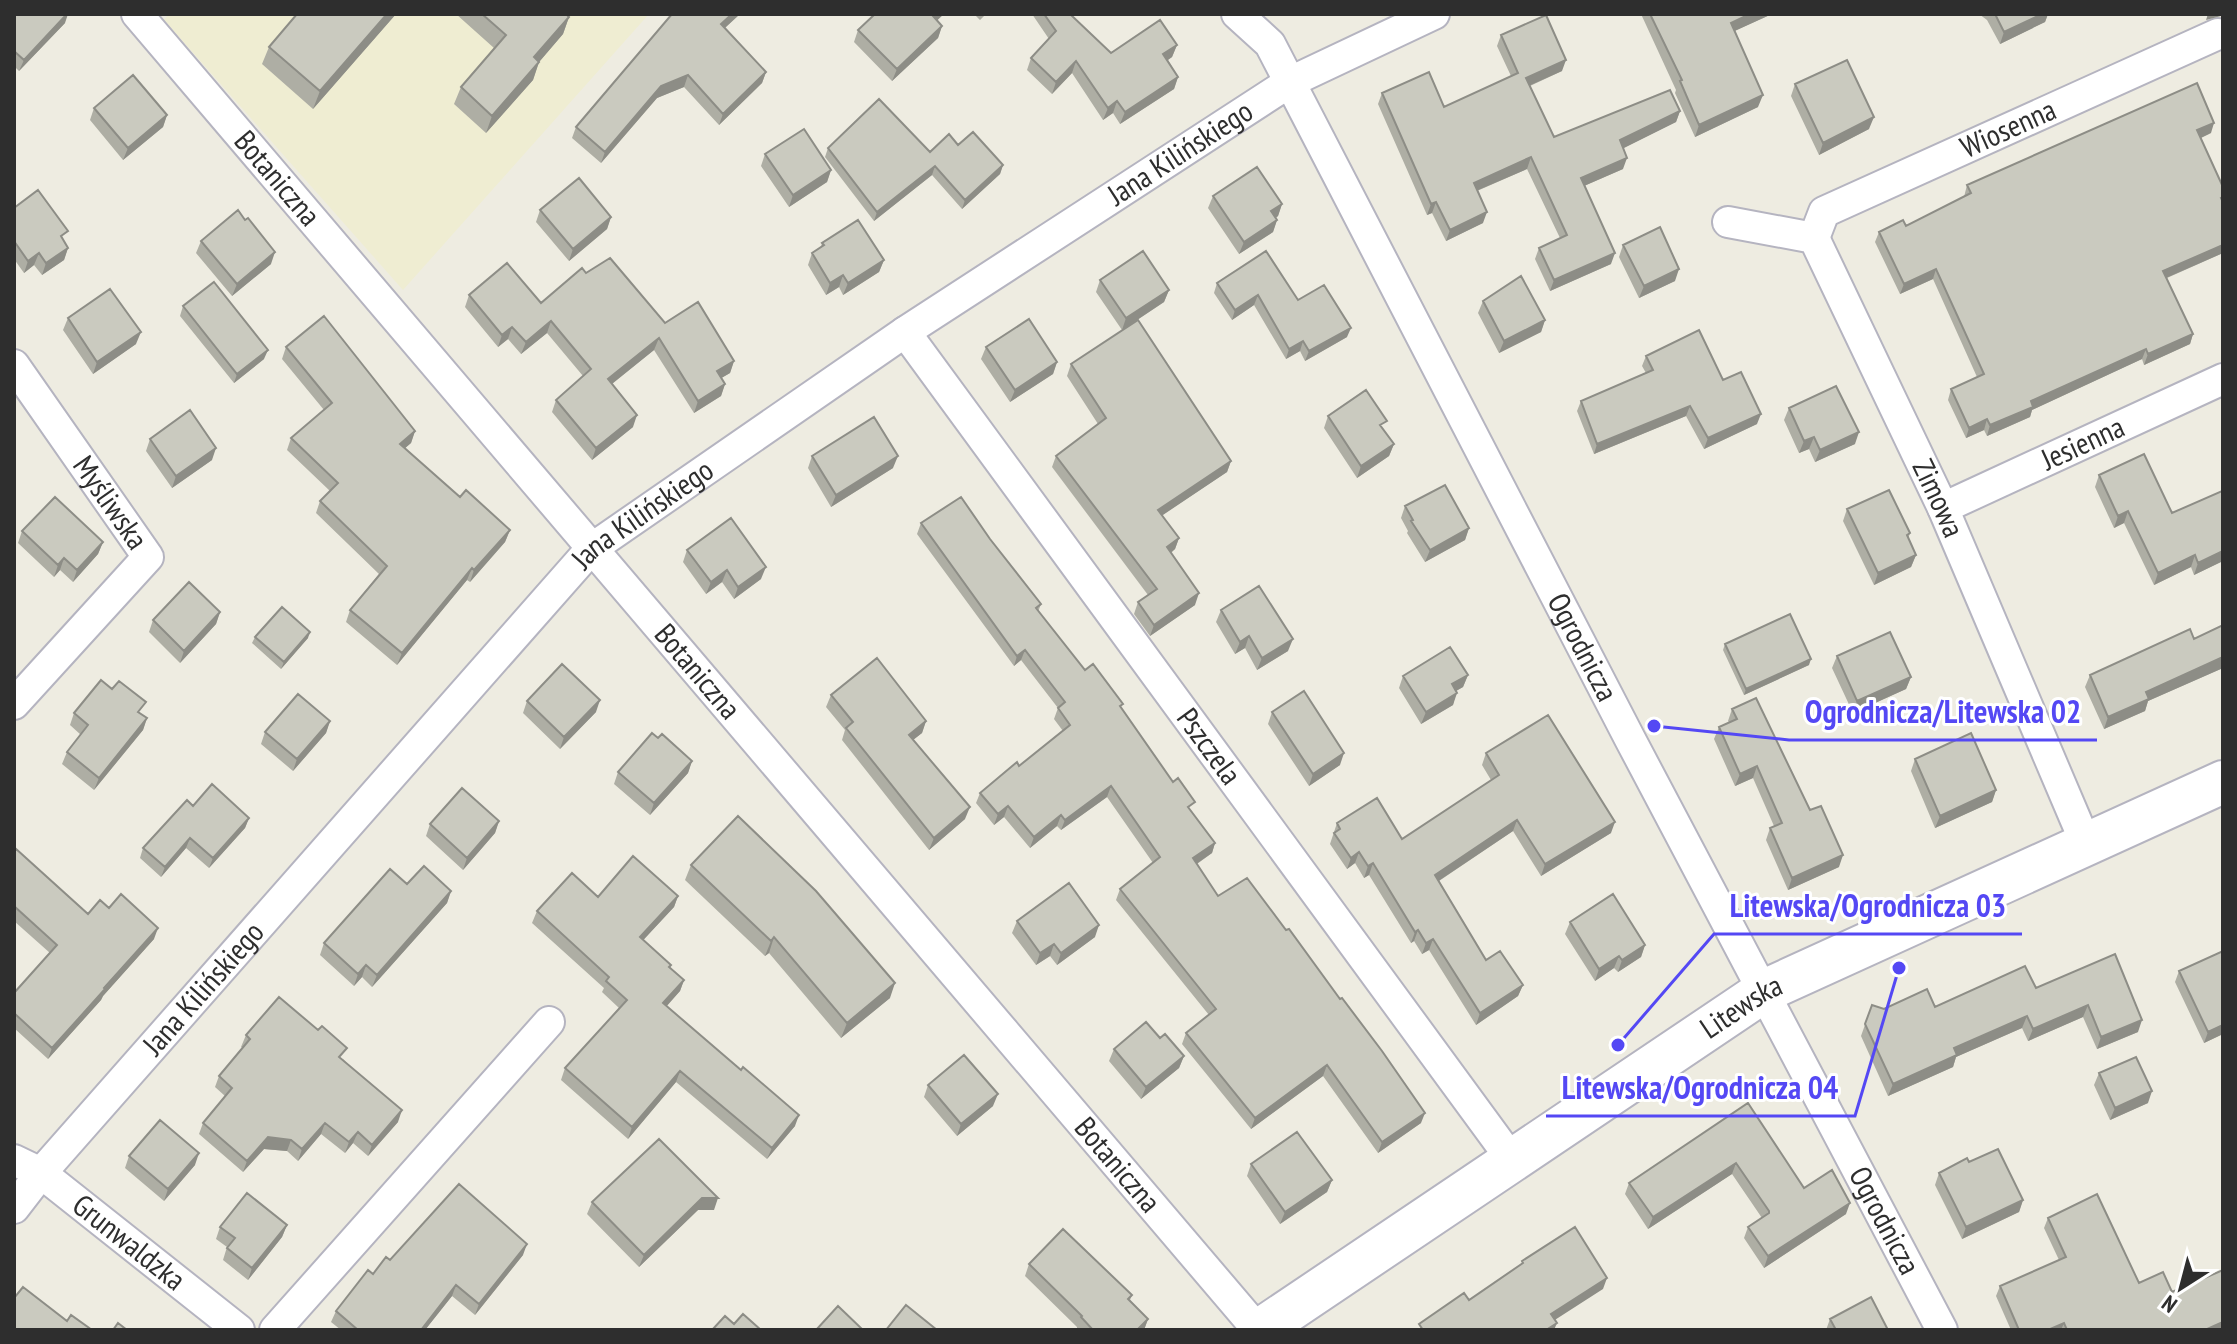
<svg xmlns="http://www.w3.org/2000/svg" width="2237" height="1344" viewBox="0 0 2237 1344" font-family="'PT Sans Narrow',sans-serif">
  <rect width="100%" height="100%" fill="#eeece1"/>
  <!-- education -->
  <path fill="#efedd2" d="M169 14H649L403 290 164 20Z"/>
  <g fill="none" stroke-linecap="round" stroke-linejoin="round">
    <!-- minor casing -->
    <g stroke="#b5b4c0" stroke-width="34">
      <g id="minor">
        <path id="s1" d="M137 14 1258 1330"/>
        <path id="s2" d="M1237 14 1270 44 1630 739 1942 1330"/>
        <path id="s3" d="M1728 222 1814 238 1943 508 2086 844"/>
        <path id="s4" d="M1814 238 1824 212 2218 34"/>
        <path id="s5" d="M905 332 1512 1160"/>
        <path id="s6" d="M14 365 148 557 14 704"/>
        <path id="s7" d="M1943 508 2223 379"/>
        <path id="s8" d="M14 1160 41 1173 239 1330"/>
        <path id="s9" d="M14 1208 41 1173 591 549 905 332 1290 82 1434 14"/>
        <path d="M275 1330 549 1022"/>
      </g>
    </g>
    <!-- secondary casing -->
    <g stroke="#b5b4c0" stroke-width="46">
      <g id="secondary">
        <path id="s10" d="M1260 1330 1764 991 2223 782"/>
      </g>
    </g>
    <!-- minor -->
    <use href="#minor" stroke="#fff" stroke-width="30"/>
    <!-- secondary -->
    <use href="#secondary" stroke="#fff" stroke-width="42"/>
  </g>
  <!-- wall -->
  <path fill="#aeaea4" d="M14 14 65 23 19 71 14 66Z
    M396 14 313 109 262 64 269 47Z
    M456 14H566L569 17 563 34 539 62 533 80 486 133 454 104 461 87 494 48Z
    M740 14 725 28 766 72 762 83 719 125 684 87 657 98 601 163 572 138 576 127Z
    M974 14H986L980 20Z
    M1032 14H1070L1111 53 1177 45 1172 57 1168 60 1178 77 1174 89 1120 124 1113 113 1103 120 1072 73 1052 94 1027 70 1031 58 1049 39Z
    M1641 14H1772L1734 31 1758 107 1695 137 1675 93 1676 90Z
    M1979 14H2048L2045 22 2000 44 1987 20Z
    M937 20 942 26 938 38 892 81 854 42 858 30Z
    M1501 35 1562 71 1530 86 1554 137 1680 111 1676 122 1623 148V169L1584 186 1611 264 1550 291 1535 259 1539 248 1560 238 1527 169 1477 191 1483 223 1446 241 1432 213 1427 215 1378 104 1382 93 1444 107 1511 76 1497 46Z
    M1795 84 1869 129 1819 155 1791 96Z
    M94 108 167 115 163 127 123 160 90 120Z
    M2211 133 2201 138 2223 187V253L2167 278 2193 334 2190 344 2144 365 2142 359 2032 410 2030 417 1987 436 1984 430 1966 438 1948 400 1951 389 1977 377 1933 279 1900 294 1875 242 1879 232 1906 226 1964 197 1967 185Z
    M958 145 1003 165 1000 174 962 209 932 175 874 221 825 157 828 148 930 152Z
    M765 154 831 170 827 182 789 207 761 166Z
    M1213 196 1282 204 1278 216 1276 218 1277 220 1273 232 1239 254 1208 208Z
    M14 208 68 248 64 260 42 275 34 265 24 273 14 259Z
    M540 210 611 217 607 229 569 261 536 222Z
    M201 241 271 264 232 296 196 253Z
    M822 243 884 260 879 272 843 295 839 287 826 295 808 265 812 253 821 247Z
    M1623 245 1675 281 1639 298 1619 257Z
    M586 273 665 323 734 361 730 373 721 378 725 384 721 396 694 413 654 350 612 384 633 427 592 460 552 412 556 400 583 376 547 333 521 354 508 339 498 347 465 307 469 295 541 303Z
    M1100 280 1169 290 1164 302 1122 330 1096 292Z
    M1217 283 1298 300 1347 337 1305 361 1300 351 1286 359 1254 305 1232 320 1214 293Z
    M1483 301 1545 320 1541 332 1499 353 1478 313Z
    M183 306 264 359 234 383 180 316Z
    M68 318 136 344 93 374 63 330Z
    M286 347 415 431 411 443 405 448 460 497 510 530 505 542 470 582 467 580 397 665 346 622 350 610 379 574 316 513 320 501 330 491 287 450 291 438 324 410 282 359Z
    M986 347 1057 362 1053 374 1010 402 981 359Z
    M1646 356 1723 380 1757 424 1704 449 1686 416 1594 454 1577 411 1581 401 1646 373 1642 366Z
    M1071 364 1231 461 1227 472 1162 515 1179 538 1175 549 1171 553 1195 605 1150 636 1134 614 1138 602 1148 595 1052 467 1056 456 1098 424 1067 376Z
    M1789 408 1855 444 1815 462 1809 449 1799 453 1784 420Z
    M1328 416 1384 430 1394 444 1389 456 1357 478 1324 428Z
    M150 439 212 460 172 488 146 451Z
    M812 456 893 468 831 507 808 468Z
    M2099 475 2172 513 2223 561 2194 575 2191 567 2154 585 2124 523 2114 528 2095 487Z
    M1405 506 1469 528 1465 540 1425 562 1407 533 1408 531 1401 518Z
    M1847 509 1910 533 1908 539 1916 555 1911 567 1874 585 1843 521Z
    M921 523 990 539 1041 604 1038 612 1085 670 1121 708 1191 812 1215 843 1212 853 1197 864 1218 896 1421 1123 1378 1153 1323 1076 1251 1129 1182 1044 1186 1033 1209 1015 1116 900 1120 889 1153 863 1107 797 1061 830 1057 826 1030 848 1004 817 994 825 976 803 980 793 1019 766 1063 731 1054 719 1058 708 1021 660 1014 666 917 534Z
    M22 531 103 542 98 554 73 582 60 570 54 577 18 543Z
    M687 550 761 579 734 599 722 582 706 594 683 562Z
    M1221 610 1288 651 1257 670 1245 648 1235 654 1216 622Z
    M220 612 216 624 180 663 149 632 153 620Z
    M2223 625V668L2148 701 2145 711 2104 729 2085 687 2090 675 2194 639Z
    M255 637 308 638 281 669 252 643Z
    M1725 644 1809 665 1744 695 1723 650Z
    M1837 656 1911 677 1906 689 1853 713 1832 668Z
    M1468 675 1463 687 1456 691 1453 705 1421 724 1399 688 1403 676Z
    M831 695 926 721 922 733 913 740 965 819 929 850 842 740 845 730 826 707Z
    M527 701 596 712 560 749 523 713Z
    M1732 709 1839 867 1788 890 1766 840 1770 828 1774 826 1753 778 1735 786 1714 739 1719 727 1729 722 1728 721Z
    M1272 712 1340 765 1309 786 1268 724Z
    M74 713 141 714 147 718 143 730 94 790 62 764 67 752 81 735 70 725Z
    M330 721 326 733 293 771 261 744 265 732Z
    M658 738 692 761 688 773 650 815 614 784 618 772Z
    M1486 753 1611 833 1541 876 1513 831 1439 881 1486 960 1523 985 1518 996 1476 1025 1429 950 1422 954 1414 941 1411 943 1369 875 1364 878 1355 863 1347 869 1330 844 1337 823 1402 839 1491 780 1482 765Z
    M1915 759 1996 790 1992 802 1935 828 1911 771Z
    M193 806 249 818 245 828 209 868 186 848 161 877 140 858 143 848Z
    M499 821 495 833 463 870 426 836 430 824Z
    M14 849 88 914 109 908 154 939 103 996 101 1000 48 1059 14 1028V993L50 953 14 921Z
    M691 865 890 998 841 1038 769 953 765 956 685 880Z
    M407 884 451 891 447 903 372 987 362 977 354 986 320 955 324 943Z
    M678 896 674 907 643 940 671 965 670 968 684 980 680 991 666 1006 795 1126 767 1159 676 1082 628 1139 561 1080 565 1068 619 1008 602 992 604 988 532 923 537 911 598 897Z
    M1017 921 1095 937 1057 965 1050 956 1036 965 1012 933Z
    M1570 922 1645 945 1641 957 1618 972 1614 968 1595 981 1565 934Z
    M2115 954 2138 1032 2097 1049 2083 1017 2028 1041 2022 1028 1956 1057 1953 1067 1888 1096 1861 1036 1872 1005 1884 1009 1935 1007 2036 988Z
    M2179 971 2223 1034 2204 1043 2175 982Z
    M246 1035 343 1059 398 1122 368 1156 353 1143 345 1153 321 1134 298 1161 287 1151 264 1149 243 1172 199 1134 203 1123 225 1096 215 1087 219 1076 243 1048 241 1047Z
    M1160 1038 1184 1056 1179 1068 1141 1099 1109 1061 1114 1049Z
    M2099 1073 2148 1103 2110 1120 2094 1085Z
    M928 1085 993 1106 957 1136 924 1097Z
    M1748 1103 1804 1188 1846 1214 1764 1268 1744 1238 1748 1227 1762 1218 1732 1174 1648 1229 1625 1194 1629 1183Z
    M129 1156 195 1165 164 1201 125 1168Z
    M1969 1162 2023 1200 2019 1212 1962 1239 1935 1185 1939 1173Z
    M1251 1164 1332 1180 1327 1192 1280 1224 1247 1176Z
    M592 1202 714 1210H698L639 1267 587 1214Z
    M2048 1218 2139 1283 2172 1292 2223 1330H2011L1996 1296 2000 1286 2059 1260 2044 1228Z
    M287 1225 282 1237 248 1280 223 1260 227 1247 216 1239 220 1227Z
    M523 1255 475 1315 452 1296 425 1330H341L331 1322 336 1311 373 1274 390 1260Z
    M1029 1264 1132 1295 1130 1300 1148 1319 1144 1330H1077V1327L1025 1276Z
    M1830 1319 1888 1330H1826Z"/>
  <!-- shaded-wall -->
  <path fill="#8d8d86" d="M67 14H68L65 23 19 71 24 60Z
    M387 14H396L313 109 320 91Z
    M732 14H740L717 35 721 24Z
    M935 14H944L929 28 933 16Z
    M1750 14H1772L1726 35 1731 23Z
    M2042 14H2048L2045 22 2000 44 2004 32Z
    M2208 14H2221V16L2206 20Z
    M569 17 563 34 528 75 534 57Z
    M942 26 938 38 892 81 897 69Z
    M1177 45 1172 57 1159 66 1163 54Z
    M1566 60 1562 71 1522 89 1526 78Z
    M1076 61 1072 73 1052 94 1056 82Z
    M539 62 533 80 486 133 492 116Z
    M766 72 762 83 719 125 723 114Z
    M688 75 684 87 657 98 601 163 605 152 661 86Z
    M1178 77 1174 89 1120 124 1125 112Z
    M1763 95 1758 107 1695 137 1699 125Z
    M1117 101 1113 113 1103 120 1108 108Z
    M1680 111 1676 122 1616 152 1620 140Z
    M167 115 163 127 123 160 128 148Z
    M1874 117 1869 129 1819 155 1823 143Z
    M2214 123 2211 133 2194 141 2197 130Z
    M1531 157 1527 169 1469 194 1474 183Z
    M1627 158 1623 169 1577 189 1581 178Z
    M1003 165 1000 174 962 209 965 200Z
    M935 166 932 175 874 221 877 212Z
    M831 170 827 182 789 207 793 195Z
    M1436 202 1432 213 1427 215 1431 204Z
    M1282 204 1278 216 1267 223 1271 211Z
    M1487 212 1483 223 1446 241 1450 230Z
    M611 217 607 229 569 261 573 249Z
    M1277 220 1273 232 1239 254 1244 242Z
    M2223 245V253L2159 281 2163 271Z
    M68 248 64 260 42 275 46 263Z
    M275 252 271 264 232 296 237 284Z
    M39 253 34 265 24 273 28 261Z
    M1615 253 1611 264 1550 291 1554 280Z
    M884 260 879 272 843 295 848 283Z
    M1679 269 1675 281 1639 298 1644 286Z
    M1936 269 1933 279 1900 294 1904 284Z
    M843 275 839 287 826 295 830 283Z
    M1169 290 1164 302 1122 330 1126 318Z
    M1258 295 1254 305 1232 320 1235 310Z
    M1545 320 1541 332 1499 353 1504 341Z
    M551 321 547 333 521 354 526 342Z
    M512 327 508 339 498 347 502 335Z
    M1351 328 1347 337 1305 361 1309 351Z
    M141 332 136 344 93 374 97 362Z
    M2193 334 2190 344 2144 365 2148 354Z
    M659 338 654 350 603 391 608 379Z
    M1303 341 1300 351 1286 359 1289 349Z
    M2146 349 2142 359 2032 410 2030 417 1987 436 1990 425 2031 401Z
    M268 350 264 359 234 383 237 374Z
    M734 361 730 373 713 383 717 371Z
    M1057 362 1053 374 1010 402 1015 390Z
    M725 384 721 396 694 413 698 401Z
    M1690 406 1686 416 1594 454 1597 444Z
    M1761 414 1757 424 1704 449 1708 438Z
    M637 415 633 427 592 460 596 448Z
    M1987 419 1984 430 1966 438 1969 428Z
    M415 431 411 443 396 456 400 444Z
    M1859 432 1855 444 1815 462 1820 450Z
    M1814 437 1809 449 1799 453 1804 441Z
    M1394 444 1389 456 1357 478 1361 466Z
    M216 448 212 460 172 488 176 476Z
    M898 456 893 468 831 507 836 495Z
    M1231 461 1227 472 1154 521 1158 510Z
    M2128 511 2124 523 2114 528 2118 516Z
    M1469 528 1465 540 1425 562 1430 550Z
    M510 530 505 542 470 582 474 570Z
    M1179 538 1175 549 1163 559 1167 547Z
    M103 542 98 554 73 582 77 570Z
    M2223 551V561L2194 575 2198 563Z
    M1916 555 1911 567 1874 585 1878 573Z
    M2195 555 2191 567 2154 585 2158 573Z
    M64 558 60 570 54 577 58 565Z
    M766 567 761 579 734 599 738 587Z
    M472 568 467 580 397 665 402 653Z
    M727 570 722 582 706 594 711 582Z
    M1199 593 1195 605 1150 636 1154 625Z
    M220 612 216 624 180 663 184 651Z
    M310 632 308 638 281 669 284 662Z
    M1249 636 1245 648 1235 654 1240 642Z
    M1293 639 1288 651 1257 670 1262 658Z
    M1025 650 1021 660 1014 666 1017 656Z
    M2223 657V668L2148 701 2145 711 2104 729 2108 717 2146 692Z
    M1811 659 1809 665 1744 695 1746 689Z
    M1468 675 1463 687 1447 696 1452 684Z
    M1911 677 1906 689 1853 713 1857 701Z
    M1457 693 1453 705 1421 724 1426 712Z
    M600 700 596 712 560 749 564 737Z
    M147 718 143 730 94 790 99 778Z
    M330 721 326 733 293 771 297 759Z
    M926 721 922 733 904 747 909 735Z
    M1344 753 1340 765 1309 786 1313 774Z
    M692 761 688 773 650 815 654 803Z
    M1757 766 1753 778 1735 786 1740 774Z
    M1111 786 1107 797 1061 830 1065 820Z
    M1996 790 1992 802 1935 828 1940 816Z
    M1008 806 1004 817 994 825 998 814Z
    M970 807 965 819 929 850 934 838Z
    M1061 815 1057 826 1030 848 1034 837Z
    M249 818 245 828 209 868 213 858Z
    M1517 820 1513 831 1431 886 1435 875Z
    M499 821 495 833 463 870 467 858Z
    M1615 822 1611 833 1541 876 1545 864Z
    M190 838 186 848 161 877 165 867Z
    M1215 843 1212 853 1189 869 1193 858Z
    M1359 852 1355 863 1347 869 1351 858Z
    M1843 855 1839 867 1788 890 1792 878Z
    M1373 863 1369 875 1364 878 1368 866Z
    M451 891 447 903 372 987 377 975Z
    M678 896 674 907 635 949 640 937Z
    M1099 925 1095 937 1057 965 1061 953Z
    M158 928 154 939 103 996 101 1000 48 1059 52 1048Z
    M1418 930 1414 941 1411 943 1415 932Z
    M774 937 769 953 765 956 771 941Z
    M1433 939 1429 950 1422 954 1426 943Z
    M1054 944 1050 956 1036 965 1040 953Z
    M1645 945 1641 957 1618 972 1622 960Z
    M1619 956 1614 968 1595 981 1599 969Z
    M366 965 362 977 354 986 358 974Z
    M684 980 680 991 659 1015 663 1003Z
    M895 983 890 998 841 1038 847 1023Z
    M1523 985 1518 996 1476 1025 1480 1013Z
    M2088 1005 2083 1017 2028 1041 2033 1029Z
    M2027 1016 2022 1028 1956 1057 1953 1067 1888 1096 1893 1084 1954 1048Z
    M2142 1020 2138 1032 2097 1049 2101 1037Z
    M2223 1025V1034L2204 1043 2208 1032Z
    M1184 1056 1179 1068 1141 1099 1146 1087Z
    M1327 1065 1323 1076 1251 1129 1255 1118Z
    M680 1071 676 1082 628 1139 632 1127Z
    M2152 1091 2148 1103 2110 1120 2115 1108Z
    M998 1094 993 1106 957 1136 961 1124Z
    M402 1110 398 1122 368 1156 372 1145Z
    M1425 1113 1421 1123 1378 1153 1382 1142Z
    M799 1115 795 1126 767 1159 772 1148Z
    M325 1123 321 1134 298 1161 302 1149Z
    M358 1132 353 1143 345 1153 349 1142Z
    M268 1137 291 1140 287 1151 264 1149 243 1172 247 1161Z
    M199 1153 195 1165 164 1201 168 1189Z
    M1736 1163 1732 1174 1648 1229 1653 1217Z
    M1332 1180 1327 1192 1280 1224 1285 1212Z
    M702 1198H718L714 1210H698L639 1267 644 1255Z
    M2023 1200 2019 1212 1962 1239 1966 1227Z
    M1850 1203 1846 1214 1764 1268 1768 1256Z
    M287 1225 282 1237 248 1280 252 1268Z
    M527 1244 523 1255 475 1315 479 1304Z
    M1607 1278 1603 1289 1547 1325 1551 1314Z
    M456 1285 452 1296 425 1330H421Z
    M1148 1319 1144 1330H1137Z
    M2223 1322V1330H2205Z
    M1557 1323 1554 1330H1546Z
    M2064 1323 2061 1330H2048Z"/>
  <!-- building -->
  <path fill="#cacabf" stroke="#8d8d86" stroke-width="2" d="M14 14H67L24 60 14 51Z
    M297 14H387L320 91 269 47Z
    M482 14H566L569 17 534 57 539 62 492 116 461 87 506 35Z
    M672 14H732L721 24 766 72 723 114 688 75 661 86 605 152 576 127Z
    M875 14H935L933 16 942 26 897 69 858 30Z
    M1044 14H1070L1111 53 1160 20 1177 45 1163 54 1178 77 1125 112 1117 101 1108 108 1076 61 1056 82 1031 58 1056 31Z
    M1650 14H1750L1731 23 1763 95 1699 125 1680 81 1682 80Z
    M1995 14H2042L2004 32Z
    M1546 15 1566 60 1526 78 1554 137 1670 90 1680 111 1620 140 1627 158 1581 178 1615 253 1554 280 1539 248 1567 235 1531 157 1474 183 1487 212 1450 230 1436 202 1431 204 1382 93 1429 72 1444 107 1518 73 1501 35Z
    M1847 60 1874 117 1823 143 1795 84Z
    M133 75 167 115 128 148 94 108Z
    M2197 83 2214 123 2197 130 2223 187V197L2221 198 2223 202V245L2163 271 2193 334 2148 354 2146 349 2031 401 2033 407 1990 425 1987 419 1969 428 1951 389 1984 374 1936 269 1904 284 1879 232 1903 220 1906 226 1971 193 1967 185Z
    M879 99 930 152 949 134 958 145 973 132 1003 165 965 200 935 166 877 212 828 148Z
    M804 129 831 170 793 195 765 154Z
    M1257 167 1282 204 1271 211 1277 220 1244 242 1213 196Z
    M579 178 611 217 573 249 540 210Z
    M38 190 68 231 61 236 68 248 46 263 39 253 28 261 14 241V208Z
    M238 210 245 220 248 218 275 252 237 284 201 241Z
    M858 220 884 260 848 283 843 275 830 283 812 253 824 245 822 243Z
    M1660 227 1679 269 1644 286 1623 245Z
    M1143 251 1169 290 1126 318 1100 280Z
    M1266 251 1298 300 1324 285 1351 328 1309 351 1303 341 1289 349 1258 295 1235 310 1217 283Z
    M610 258 665 323 698 302 734 361 717 371 725 384 698 401 659 338 608 379 637 415 596 448 556 400 591 369 551 321 526 342 512 327 502 335 469 295 507 263 541 303 582 268 586 273Z
    M1521 276 1545 320 1504 341 1483 301Z
    M214 282 268 350 237 374 183 306Z
    M110 289 141 332 97 362 68 318Z
    M324 316 415 431 400 444 460 497 466 490 510 530 474 570 472 568 402 653 350 610 387 566 320 501 338 483 291 438 332 403 286 347Z
    M1029 319 1057 362 1015 390 986 347Z
    M1138 320 1231 461 1158 510 1179 538 1167 547 1199 593 1154 625 1138 602 1157 589 1056 456 1106 418 1071 364Z
    M1699 330 1723 380 1741 372 1761 414 1708 438 1690 406 1597 444 1581 401 1653 370 1646 356Z
    M1836 386 1859 432 1820 450 1814 437 1804 441 1789 408Z
    M1366 390 1387 421 1380 425 1394 444 1361 466 1328 416Z
    M190 410 216 448 176 476 150 439Z
    M874 417 898 456 836 495 812 456Z
    M2144 454 2172 513 2222 491 2223 494V551L2198 563 2195 555 2158 573 2128 511 2118 516 2099 475Z
    M1445 485 1469 528 1430 550 1411 521 1413 520 1405 506Z
    M1889 490 1910 533 1907 535 1916 555 1878 573 1847 509Z
    M55 497 103 542 77 570 64 558 58 565 22 531Z
    M961 497 990 539 1041 604 1036 608 1085 670 1093 664 1123 704 1120 706 1173 782 1178 778 1195 802 1188 807 1215 843 1193 858 1218 896 1247 878 1286 930 1289 929 1340 999 1342 998 1382 1051 1425 1113 1382 1142 1327 1065 1255 1118 1186 1033 1216 1009 1120 889 1160 857 1111 786 1065 820 1061 815 1034 837 1008 806 998 814 980 793 1017 762 1019 766 1070 725 1058 708 1065 702 1025 650 1017 656 921 523Z
    M731 518 766 567 738 587 727 570 711 582 687 550Z
    M189 582 220 612 184 651 153 620Z
    M1259 586 1293 639 1262 658 1249 636 1240 642 1221 610Z
    M282 607 310 632 284 662 255 637Z
    M1790 614 1811 659 1746 689 1725 644Z
    M2223 625V657L2146 692 2149 699 2108 717 2090 675 2190 629 2194 639Z
    M1890 632 1911 677 1857 701 1837 656Z
    M1450 647 1468 675 1452 684 1457 693 1426 712 1403 676Z
    M877 658 926 721 909 735 970 807 934 838 846 728 853 722 831 695Z
    M562 664 600 700 564 737 527 701Z
    M101 680 112 689 119 681 146 702 138 712 147 718 99 778 67 752 88 725 74 713Z
    M1304 691 1344 753 1313 774 1272 712Z
    M298 694 330 721 297 759 265 732Z
    M1756 698 1810 810 1821 806 1843 855 1792 878 1770 828 1782 823 1757 766 1740 774 1719 727 1737 719 1732 709Z
    M1548 715 1615 822 1545 864 1517 820 1435 875 1486 960 1500 951 1523 985 1480 1013 1433 939 1426 943 1418 930 1415 932 1373 863 1368 866 1359 852 1351 858 1334 833 1340 829 1337 823 1377 798 1402 839 1499 775 1486 753Z
    M652 733 658 738 662 734 692 761 654 803 618 772Z
    M1971 733 1996 790 1940 816 1915 759Z
    M212 784 249 818 213 858 190 838 165 867 143 848 187 800 193 806Z
    M462 788 499 821 467 858 430 824Z
    M738 816 816 891 895 983 847 1023 774 937 771 941 691 865Z
    M15 848 88 914 100 900 109 908 121 894 158 928 104 988 105 989 52 1048 14 1013V993L57 945 14 906Z
    M633 856 678 896 640 937 671 965 669 967 684 980 663 1003 741 1070 743 1067 799 1115 772 1148 680 1071 632 1127 565 1068 627 1000 606 981 609 977 537 911 572 873 598 897Z
    M424 866 451 891 377 975 366 965 358 974 324 943 390 869 407 884Z
    M1069 883 1099 925 1061 953 1054 944 1040 953 1017 921Z
    M1613 894 1645 945 1622 960 1619 956 1599 969 1570 922Z
    M2223 951V1025L2208 1032 2179 971Z
    M2115 954 2142 1020 2101 1037 2088 1005 2033 1029 2027 1016 1954 1048 1957 1055 1893 1084 1865 1024 1872 1005 1884 1009 1927 989 1935 1007 2025 966 2036 988Z
    M279 997 318 1030 322 1026 347 1048 339 1057 402 1110 372 1145 358 1132 349 1142 325 1123 302 1149 291 1140 268 1137 247 1161 203 1123 232 1088 219 1076 250 1039 246 1035Z
    M1146 1022 1160 1038 1165 1034 1184 1056 1146 1087 1114 1049Z
    M964 1055 998 1094 961 1124 928 1085Z
    M2136 1057 2152 1091 2115 1108 2099 1073Z
    M1748 1103 1804 1188 1832 1170 1850 1203 1768 1256 1748 1227 1769 1213V1211L1736 1163 1653 1217 1629 1183Z
    M160 1120 199 1153 168 1189 129 1156Z
    M1297 1132 1332 1180 1285 1212 1251 1164Z
    M659 1139 718 1198H702L644 1255 592 1202Z
    M1998 1149 2023 1200 1966 1227 1939 1173 1967 1158 1969 1162Z
    M459 1184 527 1244 479 1304 456 1285 421 1330H358L336 1311 368 1270 373 1274 386 1257 390 1260Z
    M247 1193 287 1225 252 1268 227 1248 235 1238 220 1227Z
    M2097 1194 2139 1283 2163 1272 2172 1292 2223 1270V1322L2205 1330H2067L2064 1323 2048 1330H2019L2000 1286 2066 1257 2048 1218Z
    M1575 1227 1607 1278 1551 1314 1557 1323 1546 1330H1423L1419 1324 1464 1293 1469 1300 1523 1263 1522 1261Z
    M1063 1229 1132 1295 1128 1299 1148 1319 1137 1330H1093L1081 1317 1082 1316 1029 1264Z
    M23 1287 67 1321 71 1315 92 1330H14V1298Z
    M1871 1297 1888 1330H1836L1830 1319Z
    M906 1305 937 1330H886Z
    M838 1306 863 1330H816Z
    M743 1314 761 1330H712L725 1316 734 1324Z
    M118 1323 127 1330H113Z"/>
  <g text-anchor="middle" stroke-width="6" stroke-linejoin="round" paint-order="stroke">
    <!-- street labels -->
    <g font-size="30" fill="#2e2e2e" stroke="#fff">
      <text dy="10" stroke="none"><textPath href="#s4" startOffset="230">Wiosenna</textPath></text>
      <text dy="10" stroke="none"><textPath href="#s9" startOffset="1586">Jana Kilińskiego</textPath></text>
      <text dy="10" stroke="none"><textPath href="#s1" startOffset="216">Botaniczna</textPath></text>
      <text dy="10" stroke="none"><textPath href="#s7" startOffset="154">Jesienna</textPath></text>
      <text dy="10" stroke="none"><textPath href="#s3" startOffset="376">Zimowa</textPath></text>
      <text dy="10" stroke="none"><textPath href="#s6" startOffset="168">Myśliwska</textPath></text>
      <text dy="10" stroke="none"><textPath href="#s9" startOffset="938">Jana Kilińskiego</textPath></text>
      <text dy="10" stroke="none"><textPath href="#s2" startOffset="724">Ogrodnicza</textPath></text>
      <text dy="10" stroke="none"><textPath href="#s1" startOffset="864">Botaniczna</textPath></text>
      <text dy="10" stroke="none"><textPath href="#s5" startOffset="514">Pszczela</textPath></text>
      <text dy="10" stroke="none"><textPath href="#s9" startOffset="290">Jana Kilińskiego</textPath></text>
      <text dy="10" stroke="none"><textPath href="#s10" startOffset="580">Litewska</textPath></text>
      <text dy="10" stroke="none"><textPath href="#s1" startOffset="1512">Botaniczna</textPath></text>
      <text dy="10" stroke="none"><textPath href="#s2" startOffset="1372">Ogrodnicza</textPath></text>
      <text dy="10" stroke="none"><textPath href="#s8" startOffset="142">Grunwaldzka</textPath></text>
    </g>
  </g>
  <!-- callouts -->
  <path fill="none" stroke="#5448f4" stroke-width="3" d="M1654 726L1789 740H2097M1618 1045L1714 934H2022M1899 968L1855 1116H1546"/>
  <g fill="#5448f4" stroke="#fff" stroke-width="3">
    <circle cx="1654" cy="726" r="8"/>
    <circle cx="1618" cy="1045" r="8"/>
    <circle cx="1899" cy="968" r="8"/>
  </g>
  <g font-size="32" text-anchor="middle" font-weight="bold" fill="#5448f4" stroke="#fff" stroke-width="6" stroke-linejoin="round" paint-order="stroke">
    <text x="1943" y="723">Ogrodnicza/Litewska 02</text>
    <text x="1868" y="917">Litewska/Ogrodnicza 03</text>
    <text x="1700" y="1099">Litewska/Ogrodnicza 04</text>
  </g>
  <!-- border -->
  <rect width="2237" height="1344" fill="none" stroke="#2e2e2e" stroke-width="32"/>
  <!-- north arrow -->
  <g transform="translate(2181 1288) rotate(216)" stroke="#ffffff" stroke-width="6" paint-order="stroke">
  <path d="M0-6L14 30L0 20L-14 30Z" fill="#2e2e2e"/>
  <text y="-12" font-size="22" font-weight="bold" text-anchor="middle" fill="#2e2e2e">N</text>
  </g>
</svg>
